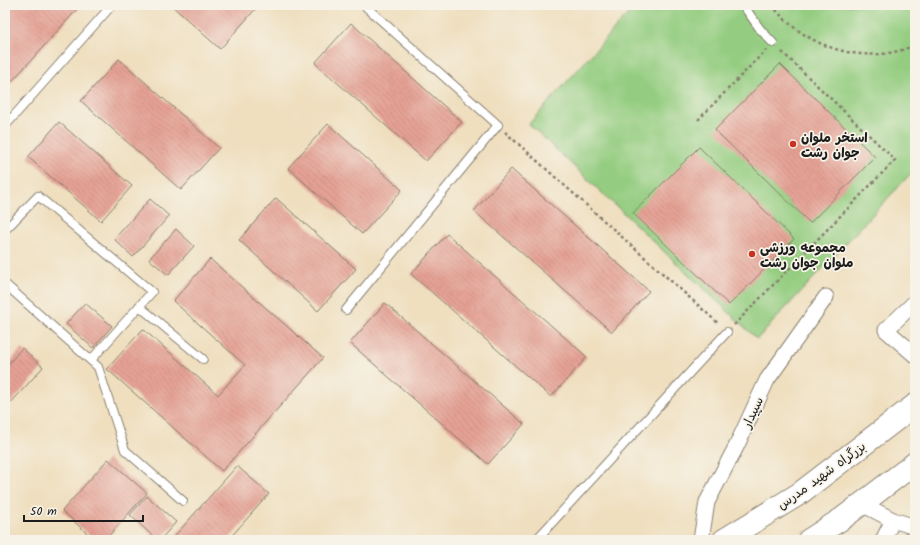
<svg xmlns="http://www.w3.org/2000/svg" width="920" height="545" viewBox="0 0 920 545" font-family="Kalam,'Playpen Sans Arabic',sans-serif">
  <defs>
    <pattern id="building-back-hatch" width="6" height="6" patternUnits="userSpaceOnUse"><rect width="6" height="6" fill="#e5a194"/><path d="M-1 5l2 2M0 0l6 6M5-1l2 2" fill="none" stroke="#c48a7f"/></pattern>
  </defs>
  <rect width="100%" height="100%" fill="#f7f3e8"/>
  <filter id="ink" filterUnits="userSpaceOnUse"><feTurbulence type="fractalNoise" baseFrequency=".025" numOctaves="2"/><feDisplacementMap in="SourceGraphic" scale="8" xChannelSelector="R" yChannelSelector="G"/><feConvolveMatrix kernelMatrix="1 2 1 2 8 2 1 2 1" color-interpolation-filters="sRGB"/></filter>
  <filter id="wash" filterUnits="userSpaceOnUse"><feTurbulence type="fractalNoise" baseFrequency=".012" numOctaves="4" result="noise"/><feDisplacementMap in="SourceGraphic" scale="16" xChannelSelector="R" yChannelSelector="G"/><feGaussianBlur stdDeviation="0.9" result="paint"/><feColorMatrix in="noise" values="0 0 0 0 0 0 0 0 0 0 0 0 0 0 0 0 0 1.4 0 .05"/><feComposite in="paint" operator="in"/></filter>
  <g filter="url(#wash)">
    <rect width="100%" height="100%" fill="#efdfbf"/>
    <!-- grass -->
    <path fill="#94cd81" stroke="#58744e" d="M636 5H915V169L757 339 529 124Z"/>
    <g id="blocks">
      <!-- building -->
      <path fill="url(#building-back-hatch)" d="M5 5H81L5 89Z
        M171 5H259L220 49Z
        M351 23 462 122 426 161 315 63Z
        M119 59 219 148 181 190 81 101Z
        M780 64 875 157 810 223 715 130Z
        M59 122 132 186 101 221 28 157Z
        M328 124 402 190 362 234 288 168Z
        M699 147 794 239 729 305 633 213Z
        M511 169 649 291 612 332 474 211Z
        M276 198 356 269 318 311 239 240Z
        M150 199 169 216 133 257 114 239Z
        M176 229 194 246 168 275 149 259Z
        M447 234 587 357 551 397 411 274Z
        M210 259 323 358 222 471 107 369 143 329 218 395 245 365 173 301Z
        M85 303 112 326 93 348 66 324Z
        M385 303 524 424 488 464 350 343Z
        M22 348 43 367 9 405 5 402V368Z
        M108 459 147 493 105 540H95L62 511Z
        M237 466 269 494 228 540H171Z
        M147 496 176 522 160 540H157L130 515Z"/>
    </g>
  </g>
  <g filter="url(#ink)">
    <use href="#blocks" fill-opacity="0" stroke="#867e6e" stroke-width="1"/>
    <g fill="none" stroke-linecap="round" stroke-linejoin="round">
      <!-- lane casing -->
      <g stroke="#867e6e" stroke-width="10">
        <path id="lane" d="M743 5 760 29 773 43
          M5 126 112 5
          M5 230 38 196 152 292 91 360
          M5 284 98 367 125 450 183 501
          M139 306 203 359
          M346 310 498 125 364 5
          M536 540 727 332"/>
      </g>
      <!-- street casing -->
      <g stroke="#867e6e" stroke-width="17">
        <path id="street" d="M915 302 886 330 915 355
          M862 504 893 520 915 527
          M701 540 707 502 736 447 767 380 826 297
          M883 540 893 520"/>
      </g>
      <!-- highway casing -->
      <g stroke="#867e6e" stroke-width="24">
        <path id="highway" d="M724 540 799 494 915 405
          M809 540 843 518 915 463"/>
      </g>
      <!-- path -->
      <path stroke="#867e6e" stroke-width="2.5" stroke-dasharray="3 3" stroke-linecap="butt" d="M772 5C804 47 865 68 915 45
        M698 120 766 50
        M505 132 719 324
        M734 325 895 160 780 50"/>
      <!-- lane -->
      <use href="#lane" stroke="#fff" stroke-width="8"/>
      <!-- street -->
      <use href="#street" stroke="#fff" stroke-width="15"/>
      <!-- highway -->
      <use href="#highway" stroke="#fff" stroke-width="22"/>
    </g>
  </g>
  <!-- markers -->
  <g fill="#c8321e" stroke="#f7f3e8" stroke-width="1.5">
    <circle cx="793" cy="144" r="4"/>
    <circle cx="752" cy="254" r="4"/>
  </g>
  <g text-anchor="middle" stroke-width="3.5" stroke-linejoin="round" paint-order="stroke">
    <!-- poi labels -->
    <g font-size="13" font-weight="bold" fill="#1c1c1c" stroke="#f7f3e8" text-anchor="start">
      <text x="801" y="142">استخر ملوان<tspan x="801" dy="15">جوان رشت</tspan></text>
      <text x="760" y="252">مجموعه ورزشی<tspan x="760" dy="15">ملوان جوان رشت</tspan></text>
    </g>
    <!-- street labels -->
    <g font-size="13" fill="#1c1c1c" stroke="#f7f3e8">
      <text transform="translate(752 412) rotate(-65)" y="5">سپیدار</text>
      <text transform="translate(821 475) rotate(-36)" y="5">بزرگراه شهید مدرس</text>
    </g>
  </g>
  <!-- margin -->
  <rect width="920" height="545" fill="none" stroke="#f7f3e8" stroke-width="20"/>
  <!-- scale -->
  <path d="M24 515v6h119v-6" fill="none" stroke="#1c1c1c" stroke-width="2"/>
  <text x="30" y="515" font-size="12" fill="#1c1c1c" stroke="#f7f3e8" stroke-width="3" paint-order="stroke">50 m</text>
</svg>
